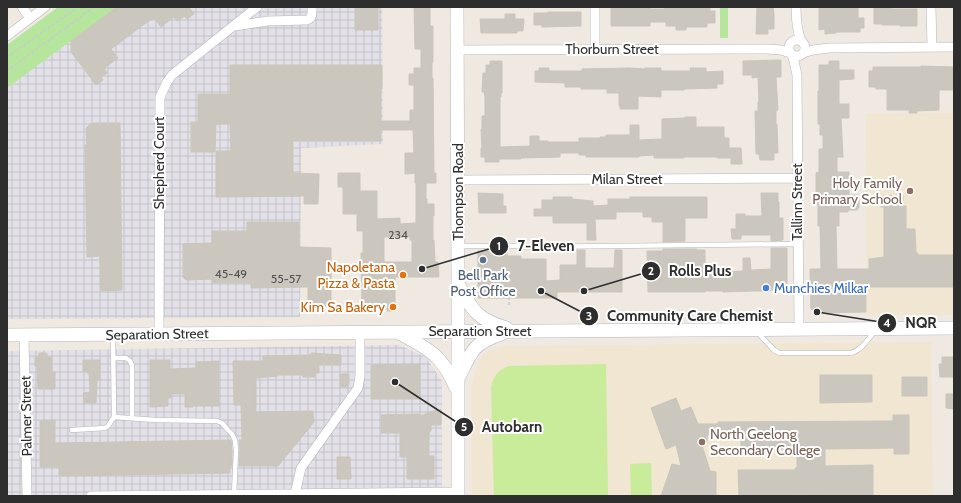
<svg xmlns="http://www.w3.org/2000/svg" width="961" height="503" viewBox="0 0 961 503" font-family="Cabin,sans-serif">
  <defs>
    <pattern id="industrial-grid" width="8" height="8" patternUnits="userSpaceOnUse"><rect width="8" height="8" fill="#e3e1e8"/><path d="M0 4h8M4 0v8" fill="none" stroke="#c3c1c7"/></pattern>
  </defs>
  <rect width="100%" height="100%" fill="#efe9e1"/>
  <!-- industrial -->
  <path fill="url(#industrial-grid)" d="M118 7H382L383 144 301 148 300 317 7 319V87Z
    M399 345 426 357 442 381V496H7V351Z"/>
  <!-- education -->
  <path fill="#f0e6d1" d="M954 113V315H867L866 114Z
    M931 342 933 496H472L471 388 479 360 487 351 505 346Z"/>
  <!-- grass -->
  <path fill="#b6e59e" d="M58 7H117L7 88V45Z
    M720 7H728V38H720Z"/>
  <!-- pitch -->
  <path fill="#c9ec9a" d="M606 364 608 496H494L491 387C494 375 497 371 509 366Z
    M651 463 652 496H631L630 464Z"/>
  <!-- building -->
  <path fill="#cbc7bf" stroke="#cbc5ba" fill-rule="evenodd" d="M117 7H189L194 14 187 19 185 16 177 21 174 17 161 27 154 18 143 25 111 49 118 58 104 68 107 73 101 77 103 80 96 85 71 52V41Z
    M355 7H378V30H355Z
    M414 7H430V26H433V62H432V78H433L434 173H436V183H426V199H427V204H434V216H433V240H434L435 262H438L439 277H395V311H387V305L362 306 361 253H363V231H357V214H343V187H338V173H360V191H377V219L400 218V224L416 223V183H415V173L405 174V153H414L413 130H381V141H293V173L319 174 318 204H304V196L216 197V151H231L230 123 216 124 215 152H191V122H198V94H230V65H382V89H381V121H410V110H414V85H409V74H414V68H421V49H415ZM384 237H410V240H412V262H384Z
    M611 7H650V9H665V7H710V11H715V23H707V27H686V30H676V26H666V22H650V26H611Z
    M757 7H773L774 14V29H768V34H756Z
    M819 7H858V18H864V28H860V32H836V33L825 34V29L819 30Z
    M874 7H891V9H917V26H900V25H882V24H874Z
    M548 12H581V26L542 27V25H534V13H548Z
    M505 14H515V19H524L523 31H517V33H481L480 19H505Z
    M781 60V77H776L778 110H776V124H777L778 153H774V160H760L759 154H756L755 111H758V102H759L758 77 752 78V75H743V61Z
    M490 61H502V93H501V97H500V147L530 146V136H539V141H548V142H579V138H600V137H606V135H630V125H639V140L662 139V119L685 118V117H696V127H724V138H729V148H741L742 164H731V158H717V157H684V158H654V155L639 156V157H586V155H579V153H560V157L521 158V159H499V162H485V157H481V148H482L481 129H482V116H485V97L484 92H482L483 73H486V65H490Z
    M829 61H839V70H854V79L839 80V104H849V118H841L843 157H837V172H849V195H859V207L857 210H848V212H839V226H836L837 269H869V259L884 257V207H881V196L903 195V206H906V229H915L916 253H918V255H954V287H866V312L815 313 811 309 810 269H821L820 226H818V204L816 205V173L819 172V149H823V135H820V124H818V91H819V65H829Z
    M921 66 953 67V90H939V110L917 111V113H909V110H887V89H876V87H869V71H873V67H921Z
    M539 68H549V71H582V69L629 68 645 69V68H661V71H691L690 68H706V72L723 71V84H717V88L684 89V90H661V97L638 96V109H620V106H619V93H607V89H581V87H565V83L535 82V71H539Z
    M91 123H120L122 290 101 291 100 256 87 257 85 145H87L86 128Z
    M478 193 503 194V206H506V213H479Z
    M761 193H778V202H779V218H783V240L771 241V235H741V239H732L731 229H736V214H745V216H762Z
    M553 197H572V199L593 201V206L608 205V199H630V197H707V218H685V241L663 242V222H652V217H643V212H616V219H595L596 240H587V223H553V216H534V209H542V200H553Z
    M247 222H299V247L331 248V306H308V287L251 288V283H212V279L186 280 183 277V244L212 243V231H247Z
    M771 248H787V290H770V291H753L723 292V291H705V292H648L647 251H663V249H697V250H705V267H722V272L743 271V258H750L751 270 771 269Z
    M577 250H585V268H614L615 250H622V292H557V298H478V251H507V256H521V259H546V281L560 280V265H577Z
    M39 353H47V357H52V372H55V389H38L37 366H35V357H39Z
    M311 353 341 355V365H319V373H315V377H303V375H278V376L256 378V412L313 411 314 422 278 466H239L240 450 239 440H242L241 405H234L233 361H263V356L311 355Z
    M942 357H954V377H940L939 364H942Z
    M83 360H100V380H97L96 403H84L83 393 90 392 89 373H87V371H83Z
    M150 360H170V369L196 368V362L219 361V406H193V407H185V394H171V398H168V406L150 407Z
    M420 364V399H371V365Z
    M340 374H349V384L347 387H340Z
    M820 375H872V402L820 403Z
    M902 377H927V396H902Z
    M946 394H954V409L946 408Z
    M676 398 681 411 691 407 698 424H718V422L893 421V415H909V454H894V448L825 449V466L873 465V496H821V495L739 496 738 470H795V468H797V449L795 450V449H741V435H707V442H701L710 471 716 472V496H661L672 464 681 466 676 445 666 449 651 408Z
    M436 410H441V425H431V431L429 433V456H434V479H407V457H400V433H381V415L420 414V416Z
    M55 420V443L231 440 232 450V466H230V473L59 476V467H40V421Z
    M337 457H350L351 479H337Z"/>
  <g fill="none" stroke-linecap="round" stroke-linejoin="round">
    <!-- service casing -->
    <g stroke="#b4b7c1" stroke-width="5.5">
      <path id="service" d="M460 246H525V247L798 244
        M758 333 774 350 779 353H851C862 350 868 339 875 331
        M113 358H126L130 361 132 365V418
        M114 417 156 420 217 421 222 423 227 429 232 434 235 440 236 450 234 495
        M72 430 105 428 108 426 114 417 113 336"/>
    </g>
    <!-- minor casing -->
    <g stroke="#b4b7c1" stroke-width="10">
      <path id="minor" d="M22 7 30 18
        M595 7V49
        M796 7C796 19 797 30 801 41
        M931 7 932 47
        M235 26 268 21 307 20C313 18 312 13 312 7
        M7 36 45 7
        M789 48a8 8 0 1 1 16 0a8 8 0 1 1-16 0Z
        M457 50 767 49 781 50 790 53
        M803 53 813 50 829 48 954 47
        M792 55 794 61 797 75 799 329
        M458 180 797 178
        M159 334 160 97 167 82 172 75 257 7
        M24 335 27 496
        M295 494 301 468 358 388 360 376V332
        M91 496 457 492"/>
    </g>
    <!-- secondary casing -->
    <g stroke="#b4b7c1" stroke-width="14">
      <path id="secondary" d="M457 7 458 282V496
        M458 284C464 294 469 306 478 314 485 321 497 325 506 328
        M399 333C429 349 442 355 456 388
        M7 335 954 328
        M459 377C471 352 473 343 501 334"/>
    </g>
    <!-- path -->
    <path stroke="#c9c9c9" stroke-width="1.5" stroke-dasharray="3 2" stroke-linecap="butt" d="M7 57 78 7
      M7 71 94 7
      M509 305V298"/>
    <!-- service -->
    <use href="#service" stroke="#fff" stroke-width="4.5"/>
    <!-- minor -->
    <use href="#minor" stroke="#fff" stroke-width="9"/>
    <!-- secondary -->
    <use href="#secondary" stroke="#fff" stroke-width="13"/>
  </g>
  <!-- markers -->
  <g fill="#8d6e63" stroke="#fff" stroke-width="1.5">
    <circle cx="910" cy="191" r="4"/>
    <circle cx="702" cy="442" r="4"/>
  </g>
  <circle fill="#5c6f8a" stroke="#fff" stroke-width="1.5" cx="483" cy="260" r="4"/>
  <g fill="#e8710a" stroke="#fff" stroke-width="1.5">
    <circle cx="403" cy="275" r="4"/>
    <circle cx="393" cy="307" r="4"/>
  </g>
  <circle fill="#3f7fe0" stroke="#fff" stroke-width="1.5" cx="766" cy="288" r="4"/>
  <g text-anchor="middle" stroke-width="4" stroke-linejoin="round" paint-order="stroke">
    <!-- number labels -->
    <g font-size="12" fill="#555452">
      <text x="398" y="239">234</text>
      <text x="231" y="278">45-49</text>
      <text x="286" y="283">55-57</text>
    </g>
    <!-- street labels -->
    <g font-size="14" fill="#2e2e2e" stroke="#fff">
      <text x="612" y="54">Thorburn Street</text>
      <text transform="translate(159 163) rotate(-90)" y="5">Shepherd Court</text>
      <text x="627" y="184">Milan Street</text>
      <text transform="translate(458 192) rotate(-90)" y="5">Thompson Road</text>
      <text transform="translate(797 202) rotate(-90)" y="5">Tallinn Street</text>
      <text x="480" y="336">Separation Street</text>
      <text transform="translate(157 334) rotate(-1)" y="5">Separation Street</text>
      <text transform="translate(26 416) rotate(-91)" y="5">Palmer Street</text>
    </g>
    <!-- education labels -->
    <g font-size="14" fill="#785e54" stroke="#fff" text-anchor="end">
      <text x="902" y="188">Holy Family<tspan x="902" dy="16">Primary School</tspan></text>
      <text x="710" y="439" text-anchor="start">North Geelong<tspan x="710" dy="16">Secondary College</tspan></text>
    </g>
    <!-- food labels -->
    <g font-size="14" fill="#c56008" stroke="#fff" text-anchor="end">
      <text x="395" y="272">Napoletana<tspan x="395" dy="16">Pizza &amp; Pasta</tspan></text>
      <text x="385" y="312">Kim Sa Bakery</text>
    </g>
    <!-- service labels -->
    <g font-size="14" fill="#4e5e75" stroke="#fff">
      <text x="483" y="280">Bell Park<tspan x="483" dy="16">Post Office</tspan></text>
    </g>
    <!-- shop labels -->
    <g font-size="14" fill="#366cbe" stroke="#fff" text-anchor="start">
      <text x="774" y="293">Munchies Milkar</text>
    </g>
  </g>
  <!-- callouts -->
  <path fill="none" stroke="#2e2e2e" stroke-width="1.5" d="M422 269L499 246M584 291L651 271M541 291L589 316M817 312L887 323M395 382L464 427"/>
  <g fill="#2e2e2e" stroke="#fff" stroke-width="1.5">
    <circle cx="422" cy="269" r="4"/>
    <circle cx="584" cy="291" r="4"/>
    <circle cx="541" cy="291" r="4"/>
    <circle cx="817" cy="312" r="4"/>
    <circle cx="395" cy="382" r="4"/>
    <circle cx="499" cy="246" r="10"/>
    <circle cx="651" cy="271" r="10"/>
    <circle cx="589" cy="316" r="10"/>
    <circle cx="887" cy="323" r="10"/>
    <circle cx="464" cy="427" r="10"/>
  </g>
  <g font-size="12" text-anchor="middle" font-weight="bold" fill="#fff">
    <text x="499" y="250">1</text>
    <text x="651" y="275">2</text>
    <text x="589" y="320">3</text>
    <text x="887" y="327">4</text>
    <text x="464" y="431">5</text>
  </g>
  <g font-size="15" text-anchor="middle" font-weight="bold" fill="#2e2e2e" stroke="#fff" stroke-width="4" stroke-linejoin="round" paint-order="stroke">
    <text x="546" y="251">7-Eleven</text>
    <text x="700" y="276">Rolls Plus</text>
    <text x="690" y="321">Community Care Chemist</text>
    <text x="921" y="328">NQR</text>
    <text x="512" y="432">Autobarn</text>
  </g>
  <!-- border -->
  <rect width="961" height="503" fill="none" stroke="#2e2e2e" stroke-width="16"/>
</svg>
